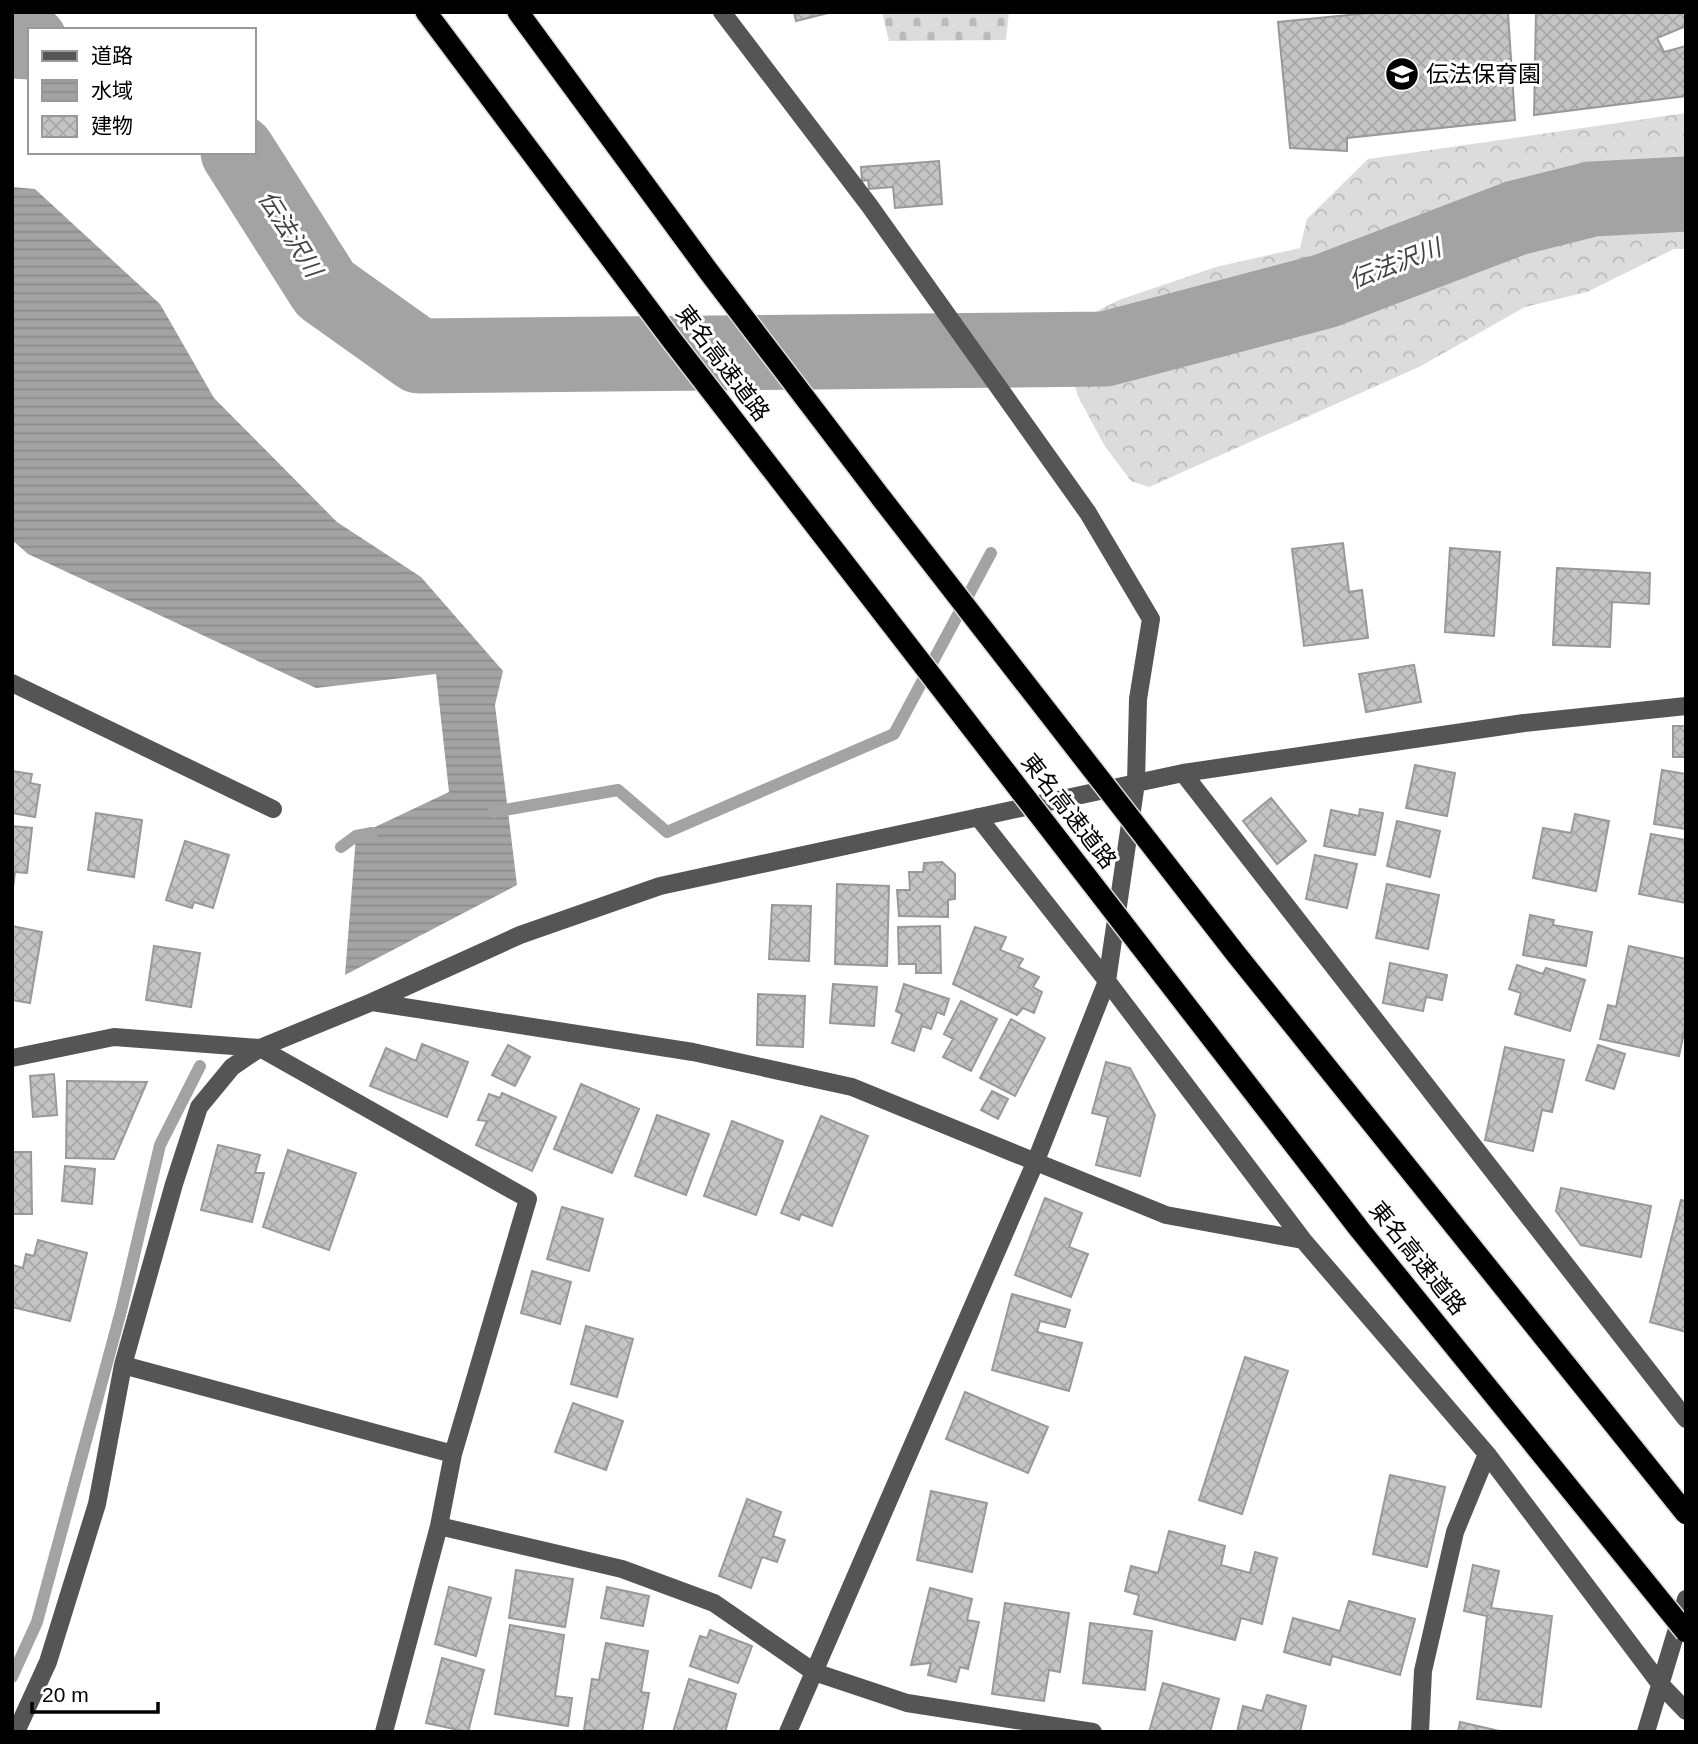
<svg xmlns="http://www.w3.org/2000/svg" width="1698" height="1744" viewBox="0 0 1698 1744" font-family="Arial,'Noto Sans JP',sans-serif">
  <defs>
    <pattern id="forest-crowns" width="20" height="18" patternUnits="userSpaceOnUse" patternTransform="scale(1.75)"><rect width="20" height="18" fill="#dcdcdc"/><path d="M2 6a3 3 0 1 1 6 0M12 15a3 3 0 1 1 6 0" fill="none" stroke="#bbb"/></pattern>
    <pattern id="cemetery-stones" width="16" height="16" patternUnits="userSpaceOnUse" patternTransform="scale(1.75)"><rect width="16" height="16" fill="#dcdcdc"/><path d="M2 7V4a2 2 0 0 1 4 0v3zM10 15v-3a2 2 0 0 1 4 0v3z" fill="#bbb"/></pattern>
    <pattern id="water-rules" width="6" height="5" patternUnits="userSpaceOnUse" patternTransform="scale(1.75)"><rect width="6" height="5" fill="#a3a3a3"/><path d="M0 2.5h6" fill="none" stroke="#8b8b8b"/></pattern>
    <pattern id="building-cross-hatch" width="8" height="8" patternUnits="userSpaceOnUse" patternTransform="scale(1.75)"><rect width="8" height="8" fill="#c4c4c4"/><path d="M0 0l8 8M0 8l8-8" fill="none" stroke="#a7a7a7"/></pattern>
  </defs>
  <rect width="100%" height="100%" fill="#fff"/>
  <!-- forest -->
  <path fill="url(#forest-crowns)" d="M1686 113V249H1674L1587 292 1525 307 1419 367 1149 487 1131 481 1104 445 1078 396 1059 330 1119 300 1216 267 1300 248 1307 219 1368 159Z"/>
  <!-- cemetery -->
  <path fill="url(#cemetery-stones)" d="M882 12H1009L1006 40 889 41Z"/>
  <!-- water -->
  <path fill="url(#water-rules)" d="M12 187 35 189 160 304 214 398 337 522 421 577 503 671 495 705 517 885 345 975 356 836 449 792 436 674 316 688 28 554 12 540Z"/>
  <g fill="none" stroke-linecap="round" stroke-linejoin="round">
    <!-- stream -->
    <path stroke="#a3a3a3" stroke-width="12" d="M493 812 618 790 667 832 894 734 991 553
      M341 847 356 836 372 833
      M12 1677 37 1622 121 1311 160 1145 200 1066"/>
    <!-- river -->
    <path stroke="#a3a3a3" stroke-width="75" d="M12 41 30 42
      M238 152 325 289 419 356 1105 349 1325 291 1516 218 1592 199 1686 194"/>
  </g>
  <!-- building -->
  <path fill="url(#building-cross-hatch)" stroke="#999" stroke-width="2" d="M794 12H832L796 21Z
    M1379 12H1517L1508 13 1515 120 1347 138V151L1290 148 1278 22Z
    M1536 12H1686V26L1657 38 1664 52 1686 46V96L1534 115Z
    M939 161 942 204 895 208 893 187 869 189 868 180 862 181 861 167Z
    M1343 543 1349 592 1362 590 1368 638 1304 646 1292 549Z
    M1450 548 1500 552 1494 636 1445 632Z
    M1557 568 1650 573 1649 604 1612 602 1610 647 1553 645Z
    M1414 665 1421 702 1366 712 1359 674Z
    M1673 726H1686V757H1673Z
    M1415 765 1455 773 1447 816 1406 808Z
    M1662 770 1686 774V829L1654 824Z
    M12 771 32 774 30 783 40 785 35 817 12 813Z
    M1271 798 1306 841 1277 864 1243 821Z
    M1360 809 1383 813 1375 855 1324 846 1331 810 1359 816Z
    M96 813 142 820 134 877 88 870Z
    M1575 814 1609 821 1596 891 1533 878 1543 828 1571 833Z
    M1397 821 1440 831 1430 877 1387 866Z
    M12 826 32 828 27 873 15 872 13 888Z
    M1651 834 1686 840V903L1639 894Z
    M185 841 229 855 213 908 194 902 192 908 166 900Z
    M1315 855 1357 864 1347 908 1306 899Z
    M942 862 955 874V899L948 900V917L899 916 897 890H910L909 872H923L924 863Z
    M837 884 889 886 887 966 835 964Z
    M1387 884 1439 895 1428 949 1376 938Z
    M772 905 811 906 809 961 769 959Z
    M1530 915 1554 920 1553 925 1592 932 1586 966 1523 955Z
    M12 926 42 932 30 1003 12 1000Z
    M940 926 941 973H916V964H899L898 927Z
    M975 927 1006 937 1000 950 1023 959 1018 967 1039 977 1033 987 1042 992 1034 1013 1023 1008 1017 1015 953 984Z
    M154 946 200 953 191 1007 146 1000Z
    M1629 946 1686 959V1023L1679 1056 1600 1039 1608 1005 1616 1007Z
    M1390 963 1447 975 1442 1000 1426 997 1423 1011 1383 1003Z
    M1517 965 1543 974 1546 968 1585 980 1570 1031 1515 1014 1521 993 1509 989Z
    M833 984 877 987 874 1026 830 1023Z
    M904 984 949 999 944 1015 937 1012 931 1029 922 1026 914 1051 892 1043 902 1014 896 1011Z
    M758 994 805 996 803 1047 757 1045Z
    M961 1001 997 1019 971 1071 943 1057 953 1039 944 1034Z
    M1011 1019 1045 1038 1015 1096 980 1078Z
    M422 1044 468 1062 447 1117 370 1086 386 1048 416 1061Z
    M508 1045 530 1057 515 1086 492 1075Z
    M1598 1045 1625 1054 1614 1089 1586 1080Z
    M1505 1047 1564 1060 1552 1112 1542 1110 1533 1151 1485 1140Z
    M1106 1062 1130 1068 1155 1115 1140 1176 1096 1165 1108 1117 1092 1113Z
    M54 1074 57 1115 33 1117 30 1076Z
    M67 1081 147 1082 114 1159 66 1158Z
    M581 1084 639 1109 612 1173 554 1149Z
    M992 1091 1008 1099 998 1119 981 1110Z
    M502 1093 556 1117 532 1171 476 1145 487 1121 478 1120 489 1094 500 1098Z
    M657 1115 709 1134 686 1195 635 1176Z
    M821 1116 868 1136 832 1226 801 1214 799 1220 781 1213Z
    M732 1121 783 1141 756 1215 704 1196Z
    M218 1145 260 1155 255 1173H264L252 1222 201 1210Z
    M288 1150 356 1173 329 1250 263 1227Z
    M12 1152H31L32 1214H12Z
    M65 1166 95 1169 92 1204 62 1201Z
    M1561 1188 1651 1206 1641 1257 1581 1245 1556 1211Z
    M1045 1198 1082 1213 1069 1247 1088 1254 1071 1297 1015 1275Z
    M1681 1200 1686 1201V1332L1650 1322Z
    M562 1207 603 1219 589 1271 547 1259Z
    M38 1240 87 1253 70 1321 12 1307 13 1265 23 1268 26 1254 34 1256Z
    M532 1271 571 1282 560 1324 521 1313Z
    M1012 1294 1070 1310 1065 1327 1040 1321 1037 1332 1082 1343 1069 1391 992 1370Z
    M586 1326 633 1339 617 1397 571 1384Z
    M1245 1357 1288 1371 1242 1514 1199 1500Z
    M965 1392 1048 1427 1028 1473 946 1439Z
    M573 1403 623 1421 606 1470 555 1452Z
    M1390 1475 1445 1487 1427 1567 1373 1554Z
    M931 1491 987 1503 972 1572 917 1560Z
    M747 1499 781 1512 773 1536 785 1540 777 1562 762 1557 751 1588 719 1576Z
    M1169 1531 1225 1546 1221 1565 1250 1573 1255 1552 1277 1558 1262 1624 1241 1618 1235 1640 1134 1614 1139 1595 1125 1591 1131 1566 1158 1573Z
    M1473 1565 1499 1571 1491 1608 1552 1616 1541 1707 1477 1699 1487 1616 1464 1611Z
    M516 1570 573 1579 565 1627 509 1618Z
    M449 1587 491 1598 476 1656 435 1644Z
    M607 1587 649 1596 643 1626 601 1618Z
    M930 1588 972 1599 967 1620 979 1622 968 1669 960 1667 956 1682 928 1675 931 1663 911 1665Z
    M1349 1601 1415 1619 1400 1675 1332 1656 1330 1665 1284 1652 1293 1618 1340 1631Z
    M1005 1603 1069 1613 1060 1672 1049 1670 1044 1701 992 1694Z
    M1090 1623 1152 1631 1145 1690 1083 1683Z
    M510 1625 564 1635 555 1696 572 1698 568 1726 495 1714Z
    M710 1630 752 1646 738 1683 690 1666 700 1636 707 1638Z
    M606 1643 648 1651 641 1692 649 1693 642 1732 584 1730 592 1679 599 1680Z
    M442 1658 484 1670 468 1732 426 1723Z
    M689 1679 736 1694 725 1732H673Z
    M1163 1683 1219 1699 1210 1732H1149Z
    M1267 1695 1306 1706 1300 1732H1237L1243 1706 1262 1711Z
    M1460 1722 1504 1732H1458Z"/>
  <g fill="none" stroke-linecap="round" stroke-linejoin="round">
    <!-- highway casing -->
    <g stroke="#dbdbdb" stroke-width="24">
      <path id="highway" d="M426 12 671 339 838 555
        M518 12 709 272 882 499"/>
    </g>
    <!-- minor -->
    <path stroke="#555" stroke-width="18" d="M722 12 869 205 1088 513 1151 619 1138 699 1136 783 1107 981 1035 1163 788 1732
      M12 683 273 809
      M1183 773 1686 1419
      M978 817 1107 981 1303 1240 1487 1454 1661 1685 1686 1711
      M372 1002 693 1052 852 1087 1166 1215 1303 1240
      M12 1058 114 1037 260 1048 528 1199 453 1454 439 1526 384 1732
      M123 1365 453 1454
      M439 1526 622 1569 714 1603 814 1672 907 1703 1093 1732
      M16 1732 48 1662 97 1504 123 1365 174 1184 199 1107 232 1067 260 1048 372 1002 520 935 660 886 1183 773 1524 723 1686 706
      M1420 1732 1423 1671 1455 1532 1487 1454
      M1646 1732 1686 1599"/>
    <!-- highway -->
    <use href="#highway" stroke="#000" stroke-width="21"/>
    <!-- highway-bridge casing -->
    <g stroke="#dbdbdb" stroke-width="24" stroke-linecap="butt">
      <path id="highway-bridge" d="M882 499 1236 954 1686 1514
        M838 555 1360 1230 1686 1632"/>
    </g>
    <!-- highway-bridge -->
    <use href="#highway-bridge" stroke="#000" stroke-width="21"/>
  </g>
  <!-- icons -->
  <defs>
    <g id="school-disc" transform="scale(1.75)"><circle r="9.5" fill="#000" stroke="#fff"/><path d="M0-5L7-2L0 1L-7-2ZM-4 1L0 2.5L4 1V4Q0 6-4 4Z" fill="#fff"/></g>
  </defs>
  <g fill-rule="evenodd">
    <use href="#school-disc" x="1402" y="74"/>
  </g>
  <g text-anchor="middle" stroke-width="6" stroke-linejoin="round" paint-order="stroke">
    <!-- poi labels -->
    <g font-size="23" fill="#000" stroke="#fff" text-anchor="start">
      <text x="1426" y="82">伝法保育園</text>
    </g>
    <!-- street labels -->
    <g font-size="23" fill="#000" stroke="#fff">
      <text transform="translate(723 363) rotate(53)" y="8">東名高速道路</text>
      <text transform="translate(1069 811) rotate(52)" y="8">東名高速道路</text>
      <text transform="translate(1418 1258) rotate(51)" y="8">東名高速道路</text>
    </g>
    <!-- water labels -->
    <g font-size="24" font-style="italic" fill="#444" stroke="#fff">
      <text transform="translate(290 234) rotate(58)" y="8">伝法沢川</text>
      <text transform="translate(1395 264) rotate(-21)" y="8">伝法沢川</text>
    </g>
  </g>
  <!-- border -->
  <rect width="1698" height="1744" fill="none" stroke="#000000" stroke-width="28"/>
  <!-- legend -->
  <rect x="28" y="28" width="228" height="126" fill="#ffffff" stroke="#999999" stroke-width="2"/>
  <rect x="42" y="51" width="35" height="10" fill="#555555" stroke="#999999" stroke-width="2"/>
  <text x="91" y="63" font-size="21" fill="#000000">道路</text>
  <rect x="42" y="80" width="35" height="21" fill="url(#water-rules)" stroke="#999999" stroke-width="2"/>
  <text x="91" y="98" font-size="21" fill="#000000">水域</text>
  <rect x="42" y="116" width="35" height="21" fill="url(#building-cross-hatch)" stroke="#999999" stroke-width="2"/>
  <text x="91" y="133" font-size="21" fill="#000000">建物</text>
  <!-- scale -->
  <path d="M32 1702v10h126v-10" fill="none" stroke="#000000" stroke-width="3.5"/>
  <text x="42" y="1702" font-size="21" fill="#000000" stroke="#ffffff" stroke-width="5" paint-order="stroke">20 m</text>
</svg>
